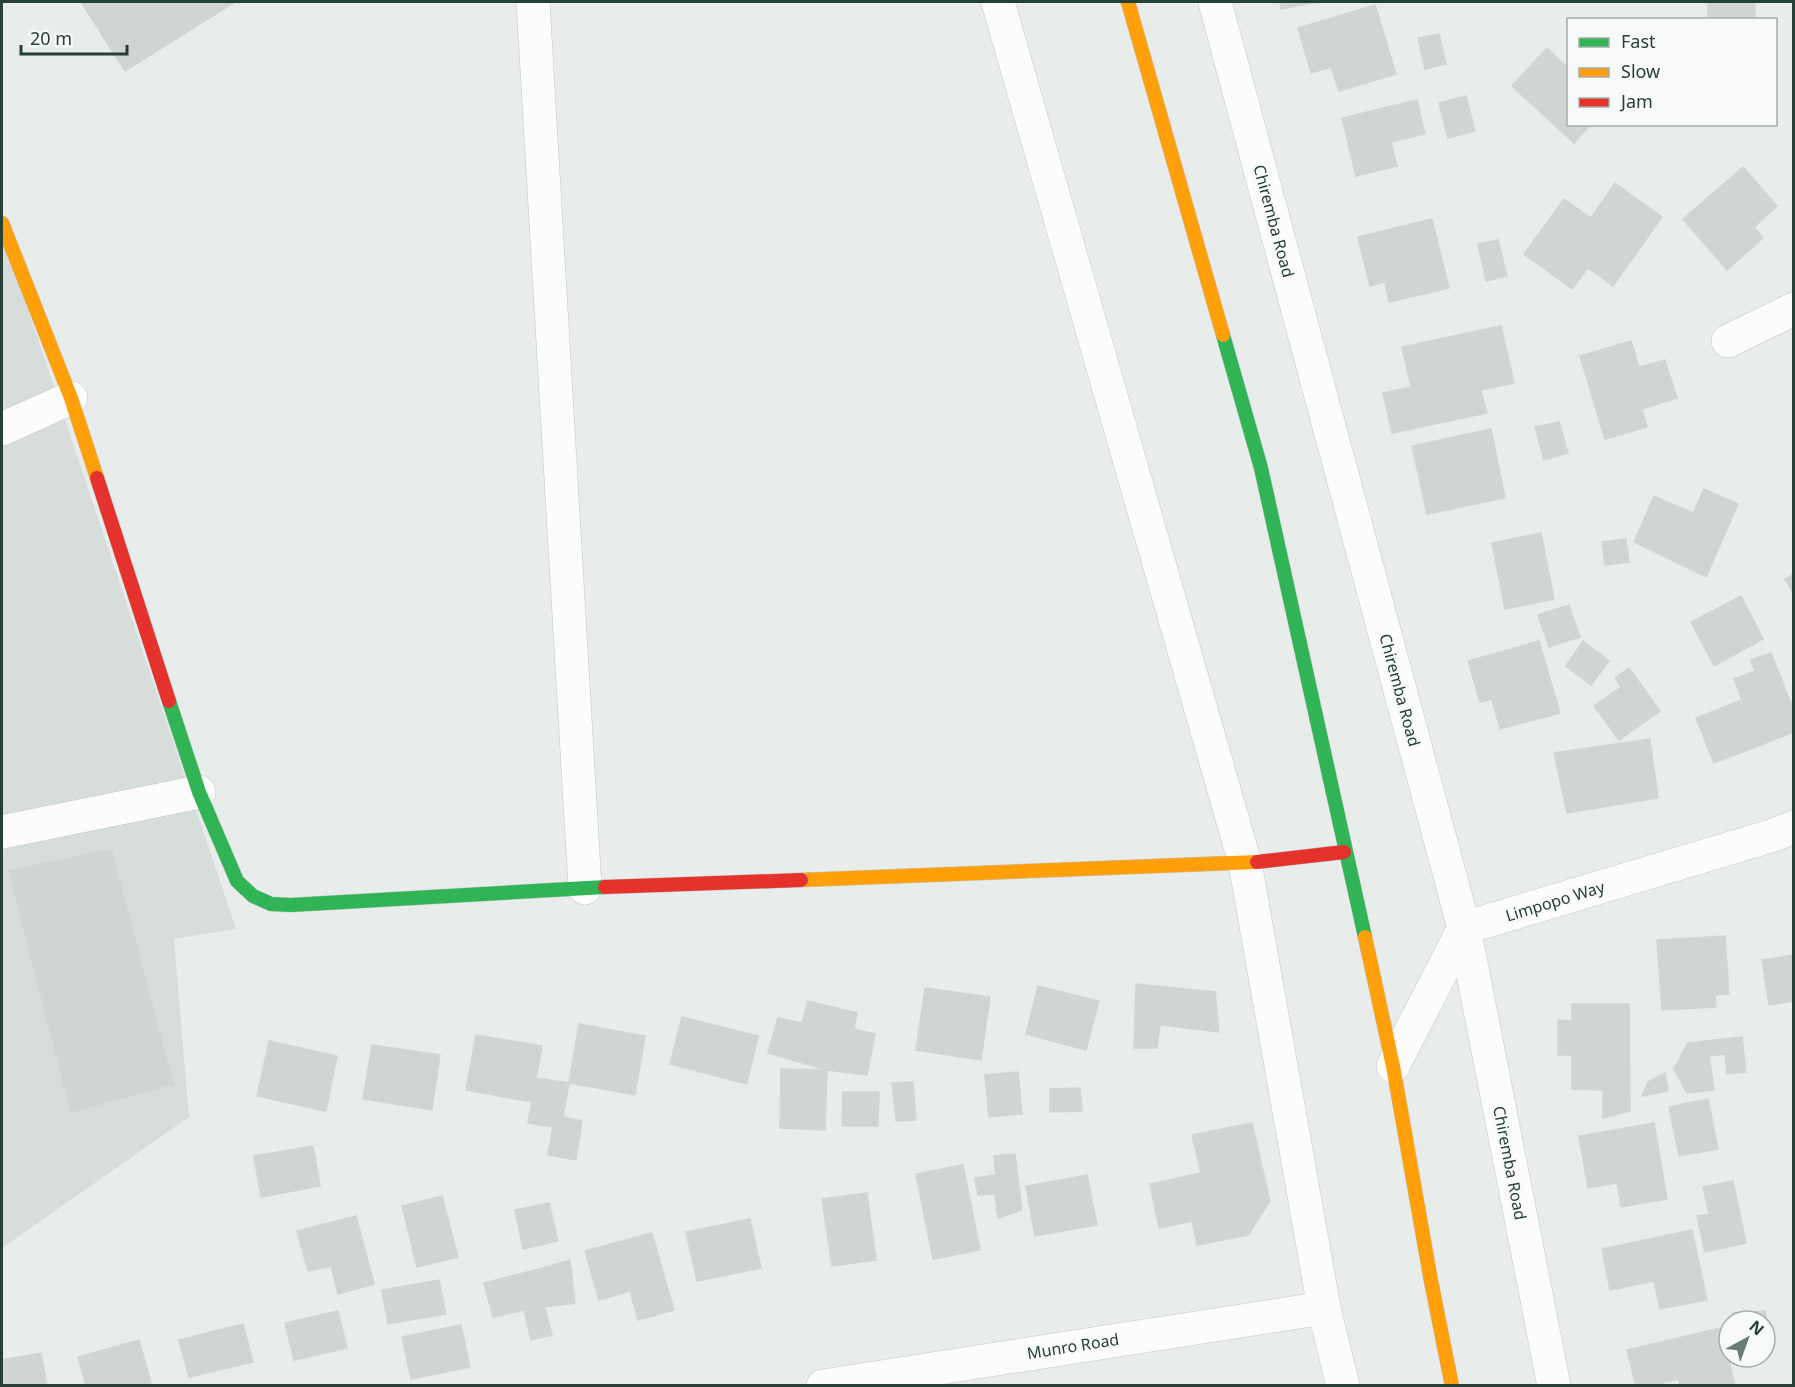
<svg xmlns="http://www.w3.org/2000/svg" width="1795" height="1387" viewBox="0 0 1795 1387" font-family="'Noto Sans',sans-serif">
  <rect width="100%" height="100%" fill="#e8ecea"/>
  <!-- built -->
  <path fill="#d6ddda" d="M2 232 236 929 174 939 189 1117 2 1248Z"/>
  <!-- building -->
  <path fill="#d0d5d3" stroke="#d1d5d3" stroke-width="1.5" d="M81 2H235L125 71Z
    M1280 2H1317L1281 9Z
    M1708 2H1755V20H1708Z
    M1375 5 1396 74 1339 91 1331 67 1311 73 1298 28Z
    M1439 34 1446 64 1425 69 1418 38Z
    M1547 48 1568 68V124H1591L1574 143 1512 86Z
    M1466 96 1475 131 1448 138 1439 103Z
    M1417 100 1425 134 1391 142 1397 166 1356 176 1342 118Z
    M1743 167 1777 206 1754 227 1763 238 1727 270 1683 219Z
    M1615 183 1662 217 1613 286 1588 268 1572 289 1524 254 1564 199 1591 218Z
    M1432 219 1449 288 1389 302 1385 282 1370 286 1358 237Z
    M1498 240 1507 276 1486 281 1478 244Z
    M1501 326 1514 383 1481 390 1487 413 1392 433 1383 393 1411 387 1402 347Z
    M1631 341 1639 367 1665 360 1677 398 1642 409 1647 427 1605 439 1580 356Z
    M1559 422 1568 453 1544 460 1535 427Z
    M1491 429 1505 498 1427 514 1412 446Z
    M1704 489 1738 504 1706 577 1634 542 1654 496 1693 513Z
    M1541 533 1554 599 1505 609 1492 543Z
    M1626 539 1629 562 1605 565 1602 542Z
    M1794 574V594L1785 579Z
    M1741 596 1763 639 1714 666 1691 622Z
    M1569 605 1580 637 1549 647 1538 615Z
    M1539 641 1560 713 1500 729 1492 699 1480 702 1468 661Z
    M1583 641 1609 661 1591 685 1566 666Z
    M1771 653 1794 711V732L1714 763 1696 718 1742 700 1734 679 1755 671 1750 660Z
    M1629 668 1660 711 1619 740 1594 706 1621 687 1615 678Z
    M1650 739 1658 798 1567 813 1554 753Z
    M111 849 173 1084 71 1112 9 871Z
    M1725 936 1729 994 1715 995 1716 1007 1662 1010 1657 940Z
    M1794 955V1001L1769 1005 1762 960Z
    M1136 984 1215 992 1219 1032 1160 1025 1157 1048H1134Z
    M1038 986 1099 1001 1086 1050 1026 1034Z
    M925 988 990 997 981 1060 916 1050Z
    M808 1001 857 1013 854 1029 875 1034 867 1075 827 1070 768 1053 778 1018 802 1023Z
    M1572 1004H1629L1630 1111 1603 1118V1090L1572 1089V1055H1558V1020L1572 1021Z
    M682 1017 758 1036 747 1084 670 1064Z
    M579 1024 645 1036 635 1095 569 1083Z
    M476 1035 542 1046 532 1102 466 1090Z
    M1742 1037 1746 1072 1727 1074 1725 1054 1709 1056 1714 1090 1687 1093 1674 1069 1688 1043Z
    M269 1041 337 1056 326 1111 257 1096Z
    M372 1045 440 1055 432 1110 363 1099Z
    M781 1069 827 1070 825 1130 780 1128Z
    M1018 1072 1022 1114 989 1117 985 1075Z
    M1665 1073 1668 1091 1642 1096 1648 1082Z
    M536 1078 569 1083 563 1117 582 1121 576 1160 548 1155 553 1127 528 1123Z
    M913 1082 916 1120 896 1121 892 1083Z
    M1080 1088 1082 1111 1050 1112V1089Z
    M843 1092H879L878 1126H842Z
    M1708 1099 1718 1149 1679 1156 1669 1107Z
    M1252 1123 1270 1201 1248 1235 1197 1245 1192 1221 1159 1228 1150 1184 1201 1173 1192 1135Z
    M1654 1123 1667 1199 1621 1207 1617 1183 1588 1188 1579 1136Z
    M313 1146 320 1186 261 1197 254 1156Z
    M1015 1154 1022 1210 998 1218 995 1194 978 1195 975 1178 996 1175 994 1156Z
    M963 1165 980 1250 933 1259 916 1174Z
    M1087 1175 1097 1225 1035 1236 1026 1186Z
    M1733 1181 1746 1243 1705 1252 1697 1216 1709 1214 1703 1187Z
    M867 1193 876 1260 832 1266 822 1199Z
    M442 1196 458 1257 417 1267 402 1206Z
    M549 1203 558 1241 523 1249 515 1210Z
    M356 1216 374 1284 338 1294 331 1266 308 1271 297 1231Z
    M750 1219 761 1268 697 1281 686 1232Z
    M1692 1230 1707 1300 1660 1309 1654 1281 1610 1290 1602 1249Z
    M652 1233 674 1310 638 1320 630 1291 599 1300 585 1251Z
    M570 1260 575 1303 545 1307 535 1270Z
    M535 1270 552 1335 531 1340 524 1310 493 1317 484 1283Z
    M439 1280 446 1314 388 1324 382 1290Z
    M338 1311 347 1348 294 1360 285 1323Z
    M1765 1311 1772 1352 1765 1353V1321H1735L1733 1313Z
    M243 1324 253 1362 189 1377 179 1340Z
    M461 1325 470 1367 411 1379 402 1337Z
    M1721 1328 1735 1386H1680L1679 1379 1649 1386H1636L1627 1350Z
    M139 1340 152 1386H86L78 1357Z
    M41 1353 47 1386H2V1360Z"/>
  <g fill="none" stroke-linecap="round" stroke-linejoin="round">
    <!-- street casing -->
    <g stroke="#c5c9c7" stroke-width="34">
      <path id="street" d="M533 2 585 888
        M998 2 1245 863 1324 1308 1343 1386
        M1215 2 1464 928 1554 1386
        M1728 341 1794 309
        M2 429 71 398
        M2 832 199 792
        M1393 1066 1464 928 1774 835 1794 827
        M823 1386 1324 1308"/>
    </g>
    <!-- fast casing -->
    <g stroke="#c4c9c7" stroke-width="15">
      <path id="fast" d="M1223 335 1261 468 1365 937
        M169 701 199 792 237 881 253 896 271 904 291 905 605 887"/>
    </g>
    <!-- slow casing -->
    <g stroke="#c4c9c7" stroke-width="15">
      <path id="slow" d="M1128 2 1223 335
        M2 223 71 398 97 478
        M801 880 1257 862
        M1365 937 1393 1066 1431 1281 1452 1386"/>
    </g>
    <!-- jam casing -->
    <g stroke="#c4c9c7" stroke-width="15">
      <path id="jam" d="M97 478 169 701
        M1257 862 1344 852
        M605 887 801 880"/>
    </g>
    <!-- street -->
    <use href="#street" stroke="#fcfcfc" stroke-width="33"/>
    <!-- fast -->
    <use href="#fast" stroke="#30b455" stroke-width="14"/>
    <!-- slow -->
    <use href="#slow" stroke="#ff9f0a" stroke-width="14"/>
    <!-- jam -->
    <use href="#jam" stroke="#e5322d" stroke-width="14"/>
  </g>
  <g text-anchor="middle" stroke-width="5" stroke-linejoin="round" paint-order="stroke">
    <!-- street labels -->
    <g font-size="16" fill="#263f37" stroke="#f7faf8">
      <text transform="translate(1274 221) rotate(75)" y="6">Chiremba Road</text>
      <text transform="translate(1400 690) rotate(75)" y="6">Chiremba Road</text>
      <text transform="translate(1555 901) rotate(-17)" y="6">Limpopo Way</text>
      <text transform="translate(1510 1163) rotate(79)" y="6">Chiremba Road</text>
      <text transform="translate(1073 1346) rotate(-9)" y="6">Munro Road</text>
    </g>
  </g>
  <!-- border -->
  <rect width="1795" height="1387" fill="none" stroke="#263f37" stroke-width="6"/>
  <!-- legend -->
  <rect x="1567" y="18" width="210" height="108" fill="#f7faf8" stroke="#a3afab" stroke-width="1.5"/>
  <rect x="1579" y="38" width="30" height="9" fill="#30b455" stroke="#a3afab" stroke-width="1.5"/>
  <text x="1621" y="48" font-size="18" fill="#263f37">Fast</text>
  <rect x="1579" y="68" width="30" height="9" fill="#ff9f0a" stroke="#a3afab" stroke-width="1.5"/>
  <text x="1621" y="78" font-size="18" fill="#263f37">Slow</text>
  <rect x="1579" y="98" width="30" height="9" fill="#e5322d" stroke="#a3afab" stroke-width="1.5"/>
  <text x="1621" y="108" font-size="18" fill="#263f37">Jam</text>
  <!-- north arrow -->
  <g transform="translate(1747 1339) rotate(41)"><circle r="28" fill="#f7faf8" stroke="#a3afab" stroke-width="1.5"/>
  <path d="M0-4.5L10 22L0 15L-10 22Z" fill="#6a7c76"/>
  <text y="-9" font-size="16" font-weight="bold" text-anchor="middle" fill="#263f37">N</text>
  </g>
  <!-- scale -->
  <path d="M21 45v9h106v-9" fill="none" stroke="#263f37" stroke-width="3"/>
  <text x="30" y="45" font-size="18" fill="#263f37" stroke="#f7faf8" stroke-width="4.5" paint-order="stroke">20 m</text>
</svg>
